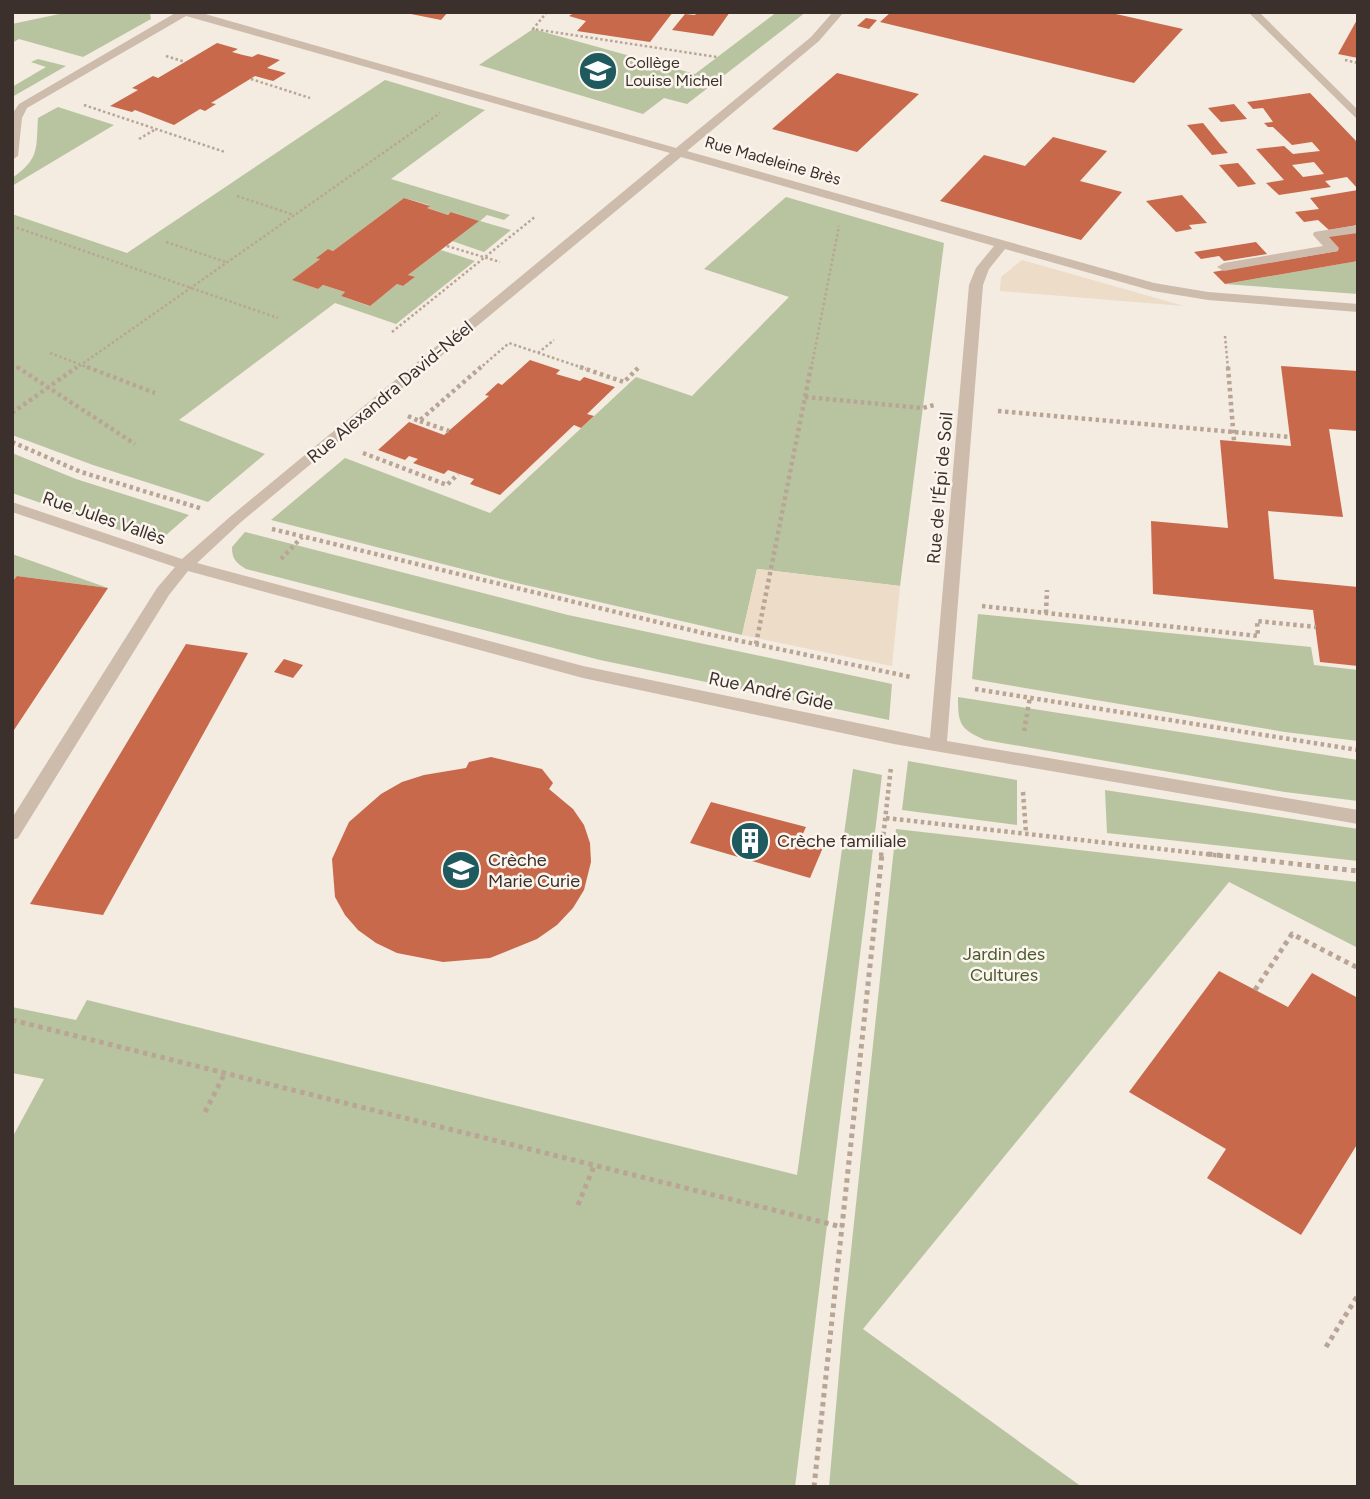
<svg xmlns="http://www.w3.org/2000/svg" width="1370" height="1499" viewBox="0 0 1370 1499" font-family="Figtree,sans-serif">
  <rect width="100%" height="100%" fill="#f4ebe1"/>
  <!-- green -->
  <path fill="#b8c4a0" d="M69 12H147L150 13 151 19 83 57 19 39 12 43V24Z
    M777 12H806L687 104 664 98 643 114 479 65 533 29 695 74Z
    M38 59 66 66 12 97V87L46 67 31 62Z
    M385 80 485 110 391 179 510 215 504 220 487 215 480 221 511 230 484 252 452 241 478 221 452 212 448 215 427 208 429 205 404 198 333 251 328 249 317 257 320 259 293 280 318 289 323 285 345 292 341 296 369 306 397 284 403 286 414 278 408 275 441 250 475 261 396 324 335 303 179 420 265 454 208 502 93 465 12 435V214L127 253Z
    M58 107 114 125 12 186V178C40 159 36 148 38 118Z
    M786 197 944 243 900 586 757 569 742 635 521 584 271 520 345 458 490 513 636 377 692 396 789 297 704 269Z
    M1358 261V294L1225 284Z
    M12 453 76 479 189 515 157 543 12 493Z
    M245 532 568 615 892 684 889 720 600 660 246 569C236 563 232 559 232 547Z
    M12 554 108 588 17 576 12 582Z
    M978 614 1311 647 1314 665 1358 670V741L1285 732 972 679Z
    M958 697 1358 760V801L1285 792 985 740C960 729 958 724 958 697Z
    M908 761 1017 780V825L902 810Z
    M853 769 882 775 795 1487H12V1138L44 1079 12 1073V1007L76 1020 87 1000 797 1175Z
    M1105 790 1358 829V861L1107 833Z
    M896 829 1358 882V948L1229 882 863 1329 1082 1487H829L843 1326Z"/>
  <!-- plaza -->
  <path fill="#ecdcc8" d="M1022 260 1184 306 1000 291 1001 277Z
    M757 569 900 586 892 666 742 635Z"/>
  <!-- building -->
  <path fill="#c8694b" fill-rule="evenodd" d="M401 12H448L441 20Z
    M575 12H673L650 42 577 31 586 21 569 16Z
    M697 12H730L713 36 672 30 685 14 695 15Z
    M891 12H1107L1183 29 1134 83 880 22Z
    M866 18 877 20 869 29 857 26Z
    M1358 18V58L1338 54Z
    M217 43 238 49 232 52 243 55 252 57 258 54 280 60 267 68 286 73 273 81 255 76 211 103 216 104 205 111 200 109 174 125 135 110 132 112 110 106 138 90 132 88 153 76 158 78Z
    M837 73 919 94 857 152 772 129Z
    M1310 93 1358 143V189L1347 177 1325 181 1331 187 1279 195 1266 183 1284 180 1256 149 1284 146 1293 154 1320 151 1312 142 1292 145 1273 127H1268L1264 123 1273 122 1263 108 1253 109 1247 102ZM1314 162 1324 174 1303 177 1292 165Z
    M1234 104 1247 119 1221 122 1208 108Z
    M1203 123 1220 144 1228 153 1212 155 1187 125Z
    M1053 137 1107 151 1080 181 1122 192 1081 240 940 201 984 155 1025 166Z
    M1238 163 1246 172 1256 184 1238 187 1219 165Z
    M1358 190V225L1329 230 1318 220 1304 222 1295 212 1319 209 1310 198Z
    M1182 195 1200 215 1207 223 1189 225 1192 229 1176 232 1146 201Z
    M404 198 430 206 427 208 448 215 451 212 479 221 408 275 415 277 403 286 397 284 370 306 341 296 345 292 323 285 318 289 292 280 320 259 316 258 328 249 333 251Z
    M1358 232V261L1225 284 1213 272 1338 251 1325 237Z
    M1256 242 1267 254 1224 261 1219 256 1201 259 1194 252Z
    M530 360 560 370 556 374 580 381 584 377 615 387 587 414 594 416 581 428 574 425 500 495 470 484 474 479 448 470 444 474 413 463 418 459 409 456 405 460 378 450 409 422 444 435 489 396 485 395 498 383 502 385Z
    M1281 366 1358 371V431L1329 429 1343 517 1268 511 1274 579 1358 587V666L1320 662 1313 610 1153 594 1151 521 1228 528 1220 440 1291 446Z
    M17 576 108 588 12 733V582Z
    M186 644 248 653 103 915 30 904Z
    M284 659 303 665 293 678 274 672Z
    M491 757 542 769 553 783 549 789 573 809 584 825 590 843 591 862 584 890 573 908 557 925 537 939 490 958 443 962 397 953 376 943 358 930 345 915 335 897 332 859 349 822 381 794 402 782 424 775 466 768 469 762Z
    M711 802 806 827 801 838 824 845 810 878 690 843Z
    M1219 971 1288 1007 1312 973 1358 998V1143L1301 1235 1207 1178 1226 1149 1129 1092Z"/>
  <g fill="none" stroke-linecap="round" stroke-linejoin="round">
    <!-- path-far2 -->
    <path stroke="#b9a596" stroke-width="2.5" stroke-dasharray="2.5 2.5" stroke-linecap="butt" d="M547 12 533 29 717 57
      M166 56 185 62
      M1345 60 1358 63
      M251 79 310 98
      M84 105 225 152
      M139 139 156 129
      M237 196 294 215
      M12 226 278 318
      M166 242 226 262
      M447 246 500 262
      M392 332 536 216
      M1225 336 1228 369
      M50 353 92 369
      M538 353 554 340
      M12 364 20 369
      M75 369 440 113
      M479 369 509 343 586 369
      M811 369 839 226"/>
    <!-- path-far1 -->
    <path stroke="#b9a596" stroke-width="4.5" stroke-dasharray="3.5 3.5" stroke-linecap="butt" d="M17 367 135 444
      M87 367 155 393
      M580 367 624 382 638 368
      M1228 367 1234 441
      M805 397 923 408 934 405
      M998 411 1290 437
      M12 413 77 367
      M408 416 419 421 481 367
      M420 421 449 431
      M12 442 81 472 203 509
      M363 453 447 485 458 474
      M272 529 703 633 911 677
      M281 559 302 537
      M982 606 1258 636 1257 621 1316 627
      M1046 613 1047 590
      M756 644 811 367
      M975 689 1358 750
      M1024 731 1030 697
      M1023 792 1026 833
      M886 818 1223 856
      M881 856 891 767"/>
    <!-- path -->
    <path stroke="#b9a596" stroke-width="5" stroke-dasharray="4.5 4.5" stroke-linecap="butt" d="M1208 854 1358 871
      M1255 990 1292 934 1358 968
      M12 1020 842 1227
      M205 1112 224 1075
      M578 1205 594 1166
      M1326 1347 1358 1295
      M814 1487 882 854"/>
    <!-- lane -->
    <path fill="#cdbbac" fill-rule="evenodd" d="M1358 225V233L1329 237 1339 248 1338 251 1224 271 1217 267 1224 263 1323 246 1313 235 1314 232Z"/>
    <!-- street -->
    <path fill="#cdbbac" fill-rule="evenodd" d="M177 12H198L676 148 811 37 833 12H844L819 41 687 151 1154 283 1208 292 1358 304V312L1208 300 1153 291 1005 249 989 269 983 285 947 741 1358 810V824L894 744 583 678 188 571 169 595 18 838 12 840V818L157 588 175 567 12 512V502L182 559 231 516 670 153 186 16 27 108 22 118 18 156 12 160V114L19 104ZM681 157 994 246 976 268 969 285 930 738 583 666 197 563 241 522Z
      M1248 12H1259L1358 110V120Z"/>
  </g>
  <!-- icons -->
  <defs>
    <g id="school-disc" transform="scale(2.0125)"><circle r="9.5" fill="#1f5a5e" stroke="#fbf5ee"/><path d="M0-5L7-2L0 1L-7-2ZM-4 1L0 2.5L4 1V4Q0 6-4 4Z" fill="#fff"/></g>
    <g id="building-disc" transform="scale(2.0125)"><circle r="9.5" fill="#1f5a5e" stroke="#fbf5ee"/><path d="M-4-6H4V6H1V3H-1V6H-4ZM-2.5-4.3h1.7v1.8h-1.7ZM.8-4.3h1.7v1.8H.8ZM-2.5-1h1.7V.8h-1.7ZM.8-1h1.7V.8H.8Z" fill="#fff"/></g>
  </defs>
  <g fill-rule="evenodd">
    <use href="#school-disc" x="598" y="71"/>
    <use href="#building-disc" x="750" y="841"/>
    <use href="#school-disc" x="461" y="870"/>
  </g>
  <g text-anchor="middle" stroke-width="5" stroke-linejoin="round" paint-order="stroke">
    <!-- far-poi labels -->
    <g font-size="16" fill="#3b302b" stroke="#fbf5ee" text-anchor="start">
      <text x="625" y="68">Collège<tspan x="625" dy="18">Louise Michel</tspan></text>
    </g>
    <!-- far-street labels -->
    <g font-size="16" fill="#3b302b" stroke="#fbf5ee">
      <text transform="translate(773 160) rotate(16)" y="6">Rue Madeleine Brès</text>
    </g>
    <!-- street labels -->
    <g font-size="18" fill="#3b302b" stroke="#fbf5ee">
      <text transform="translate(390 392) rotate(-40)" y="6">Rue Alexandra David-Néel</text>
      <text transform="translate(940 488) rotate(-85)" y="6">Rue de l'Épi de Soil</text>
      <text transform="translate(104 518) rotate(19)" y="6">Rue Jules Vallès</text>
      <text transform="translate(771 691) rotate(12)" y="6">Rue André Gide</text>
    </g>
    <!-- poi labels -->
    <g font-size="18" fill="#3b302b" stroke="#fbf5ee" text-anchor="start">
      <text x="777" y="847">Crèche familiale</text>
      <text x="488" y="866">Crèche<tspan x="488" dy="21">Marie Curie</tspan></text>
    </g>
    <!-- park labels -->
    <g font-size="18" fill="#4a5a2e" stroke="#fbf5ee">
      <text x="1004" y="960">Jardin des<tspan x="1004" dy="21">Cultures</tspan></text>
    </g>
  </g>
  <!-- border -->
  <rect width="1370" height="1499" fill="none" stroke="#3b302b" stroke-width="28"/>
</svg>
